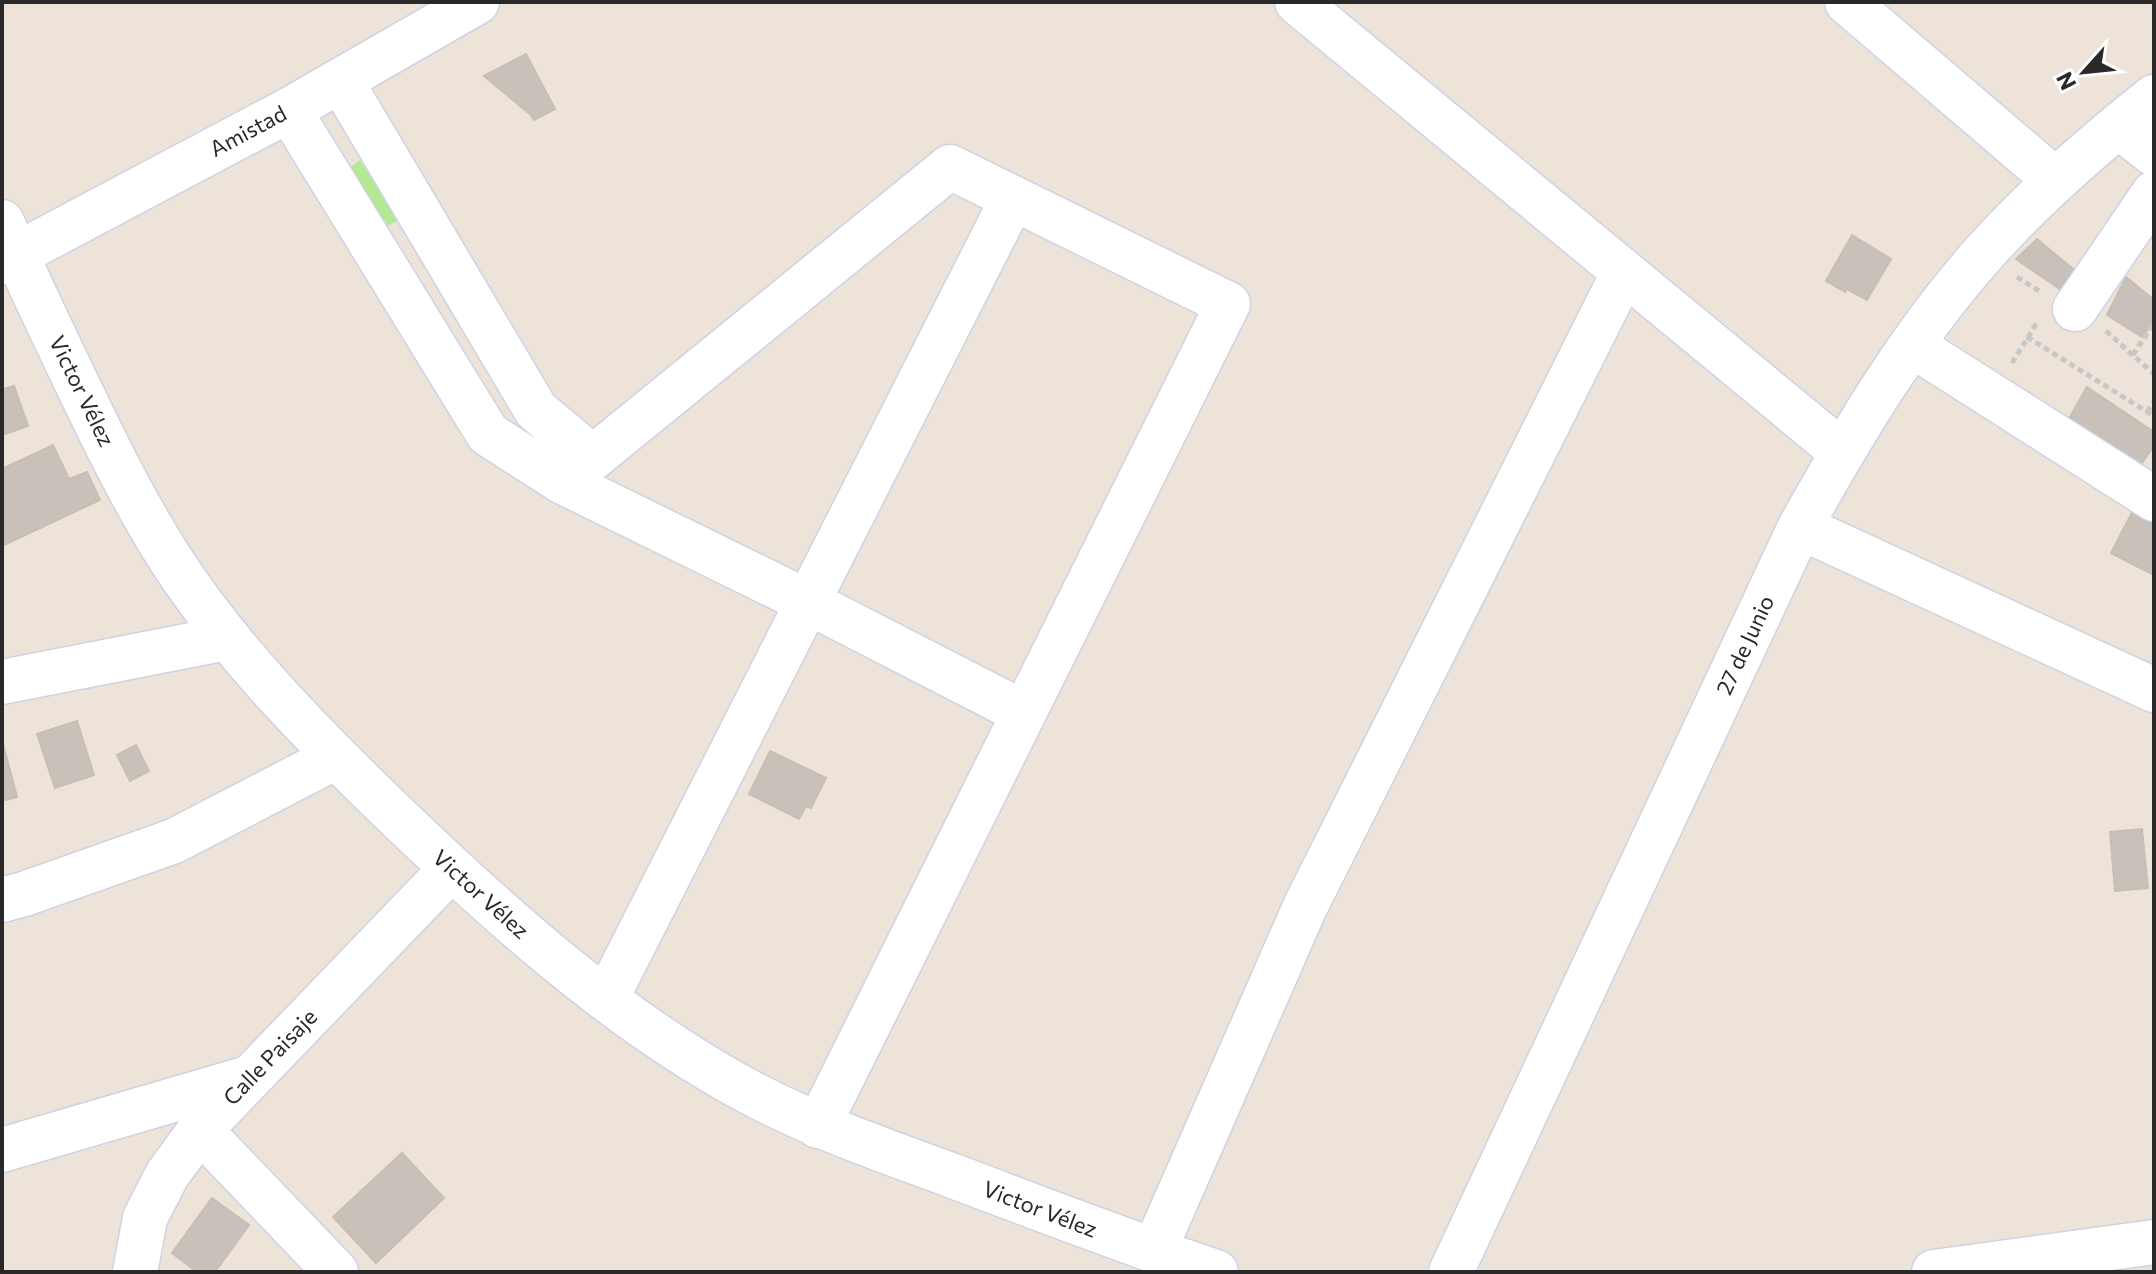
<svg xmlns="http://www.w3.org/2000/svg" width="2156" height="1274" viewBox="0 0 2156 1274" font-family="Commissioner,sans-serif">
  <rect width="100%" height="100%" fill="#ede3d9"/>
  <!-- green -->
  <path fill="#b3e990" d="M360 160 399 220 382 229 347 170Z"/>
  <!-- building -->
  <path fill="#c8c0b9" stroke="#c8bfb3" stroke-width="2" d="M526 54 555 109 534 120 531 115 484 76Z
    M1852 235 1891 259 1867 300 1847 289 1845 292 1826 281Z
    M2037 239 2085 279 2073 298 2016 259Z
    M2126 277 2154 300V322L2142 337 2107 315Z
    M2 385 3 389 14 386 28 426 2 435Z
    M2087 387 2154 432V446L2137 470 2066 424Z
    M53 445 69 479 87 472 100 500 2 546V469Z
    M2138 501 2154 511V575L2111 553Z
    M77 721 94 775 55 788 37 734Z
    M2 740 17 797 2 801Z
    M136 745 149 771 130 781 117 755Z
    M770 751 826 778 811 808 806 806 799 819 749 794Z
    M2142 829 2148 888 2115 891 2110 832Z
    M402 1153 444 1198 376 1263 333 1217Z
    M212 1198 249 1225 215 1272H197L172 1253Z"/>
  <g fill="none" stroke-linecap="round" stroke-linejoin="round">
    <!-- minor casing -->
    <g stroke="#ced3e4" stroke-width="47">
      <path id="minor" d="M1297 2 1842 452
        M1847 2 2055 180
        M341 81 536 410 592 457
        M289 110 488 434 563 482 808 602 1024 713
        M2118 126 2154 154
        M2 222C23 271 46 319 69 367 100 432 132 499 171 560 230 651 308 730 386 806 494 910 608 1014 740 1087 809 1125 883 1150 956 1177 1043 1210 1129 1243 1216 1272
        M2 262 289 110 477 2
        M2075 309 2154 193
        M1912 345 2154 499
        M563 482 950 167 1228 304 818 1126
        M1800 527 2154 690
        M2 682 227 638
        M2 900 24 894 174 841 336 757
        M606 999 1013 198
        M200 1130 336 1272
        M2 1150 248 1078
        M1154 1251 1305 907 1624 272
        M135 1272 145 1218 167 1175 200 1130 451 869
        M1451 1272 1800 527C1853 432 1910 336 1983 254 2035 196 2093 145 2154 97
        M1934 1272 2154 1242"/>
    </g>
    <!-- path -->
    <path stroke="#c7c7c7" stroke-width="5" stroke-dasharray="6 4" stroke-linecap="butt" d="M2017 277 2039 291
      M2106 331 2154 374
      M2027 337 2154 416
      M2133 355 2154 323
      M2012 363 2038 321
      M2147 412 2154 402"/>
    <!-- minor -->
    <use href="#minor" stroke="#fff" stroke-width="44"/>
  </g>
  <g text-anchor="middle" stroke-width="7" stroke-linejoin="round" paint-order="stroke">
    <!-- street labels -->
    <g font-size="22" fill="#292929" stroke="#fff">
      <text transform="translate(248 131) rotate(-28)" y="8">Amistad</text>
      <text transform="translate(82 391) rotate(64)" y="8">Victor Vélez</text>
      <text transform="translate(1745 645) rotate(-65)" y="8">27 de Junio</text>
      <text transform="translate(481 894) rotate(42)" y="8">Victor Vélez</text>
      <text transform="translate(270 1057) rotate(-46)" y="8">Calle Paisaje</text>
      <text transform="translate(1040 1209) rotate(21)" y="8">Victor Vélez</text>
    </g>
  </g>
  <!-- border -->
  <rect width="2156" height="1274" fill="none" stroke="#292929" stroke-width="8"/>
  <!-- north arrow -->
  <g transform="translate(2084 72) rotate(243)" stroke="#ffffff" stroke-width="6" paint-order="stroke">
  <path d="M0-6L14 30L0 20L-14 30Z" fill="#292929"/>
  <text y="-12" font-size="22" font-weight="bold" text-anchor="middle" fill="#292929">N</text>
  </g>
</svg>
